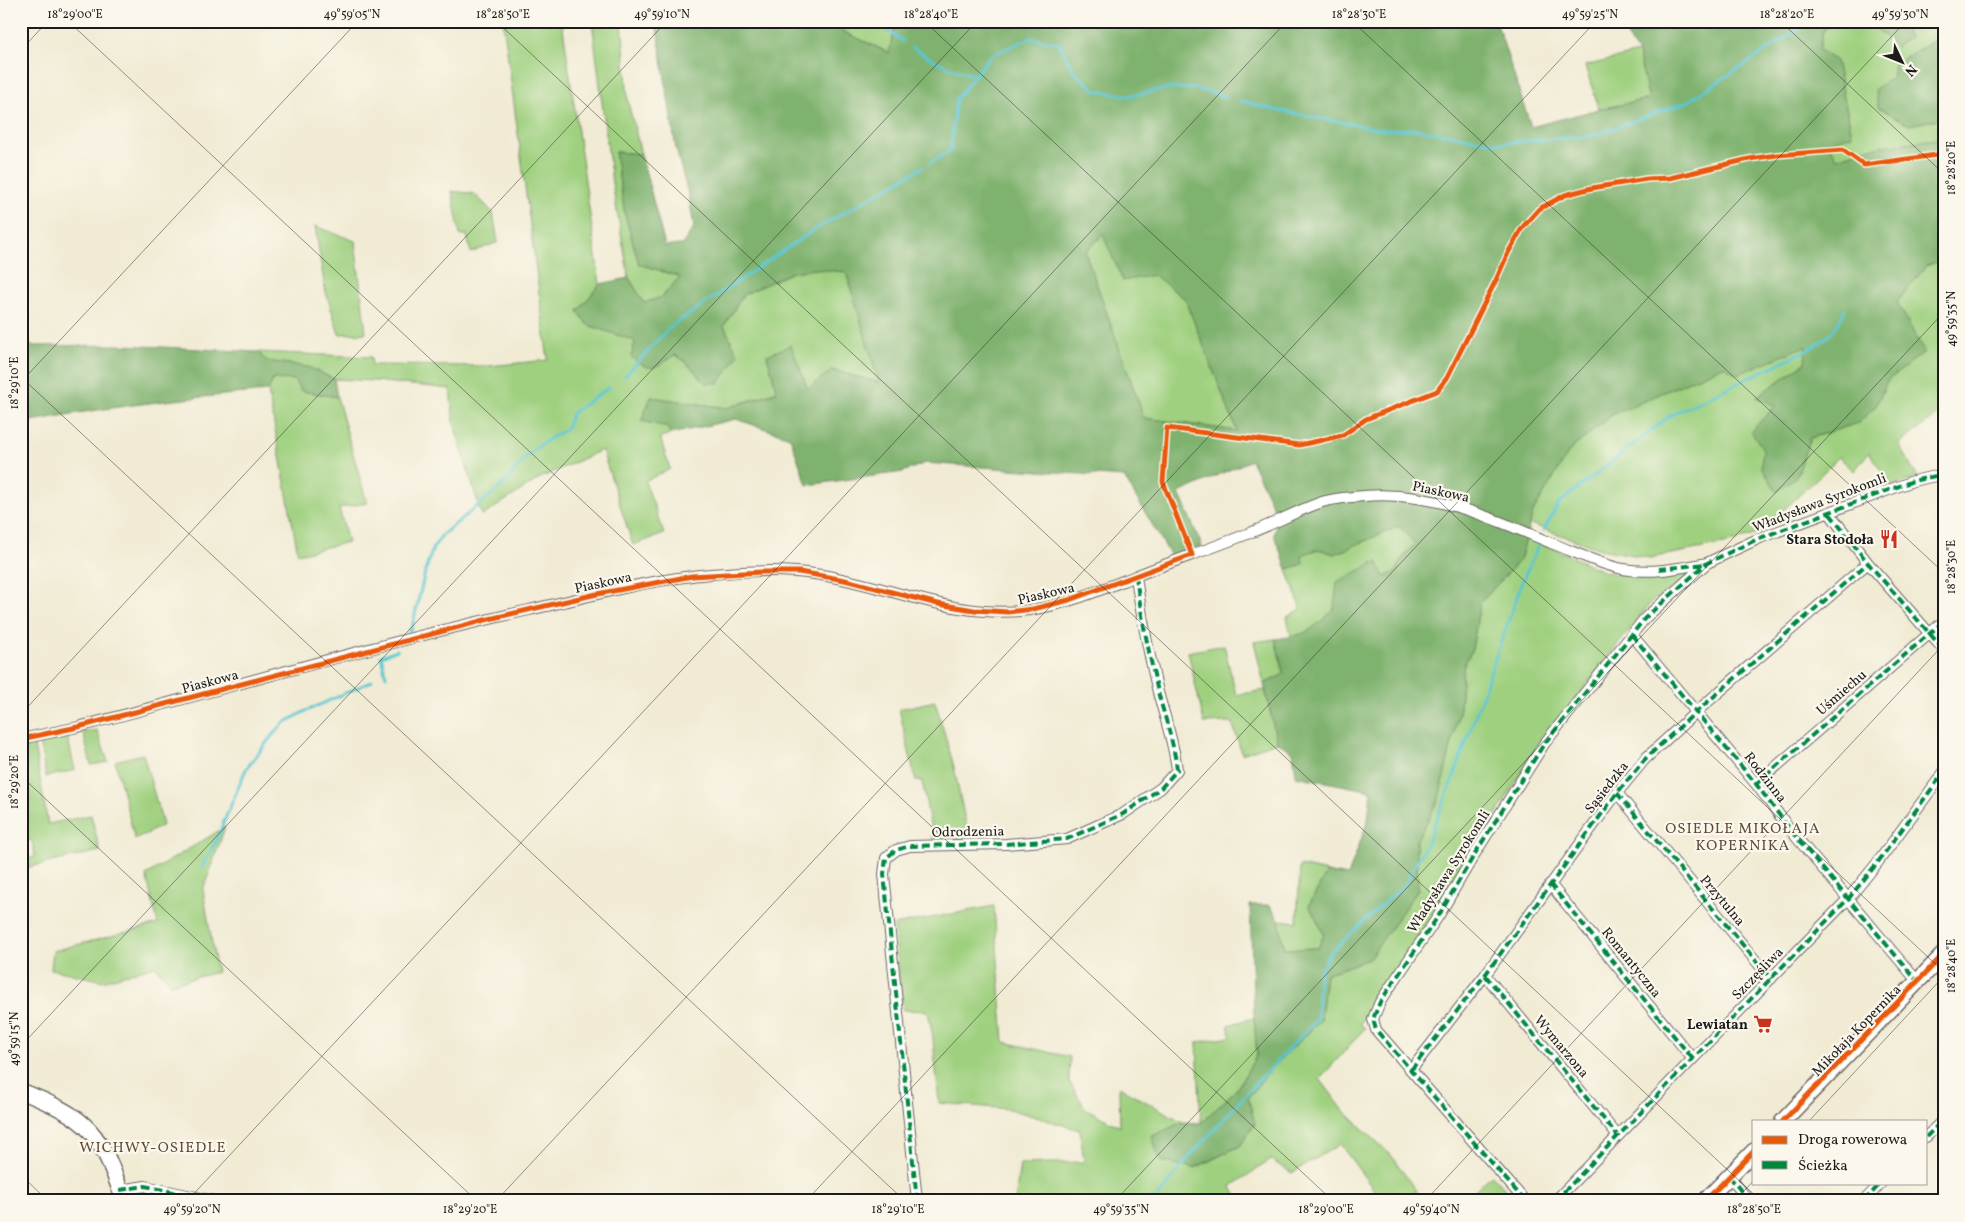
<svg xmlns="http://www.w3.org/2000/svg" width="1965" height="1222" viewBox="0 0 1965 1222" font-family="Vollkorn,serif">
  <rect width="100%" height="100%" fill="#fbf7ec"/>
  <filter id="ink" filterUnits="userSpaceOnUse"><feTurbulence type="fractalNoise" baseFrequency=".02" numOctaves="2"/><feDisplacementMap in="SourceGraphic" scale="10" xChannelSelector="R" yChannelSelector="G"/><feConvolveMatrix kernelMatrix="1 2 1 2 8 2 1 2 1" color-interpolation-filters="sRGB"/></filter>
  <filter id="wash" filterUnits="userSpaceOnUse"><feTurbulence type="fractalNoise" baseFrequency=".0096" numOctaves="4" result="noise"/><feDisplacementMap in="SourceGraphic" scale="20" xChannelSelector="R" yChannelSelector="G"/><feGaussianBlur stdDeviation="1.12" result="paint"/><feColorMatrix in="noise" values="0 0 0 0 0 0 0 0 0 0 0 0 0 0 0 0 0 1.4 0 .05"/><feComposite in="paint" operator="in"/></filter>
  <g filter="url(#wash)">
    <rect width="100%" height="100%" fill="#f1ebd4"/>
    <!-- green -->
    <path fill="#9fd07f" stroke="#5e764e" d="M503 21H562L600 284 578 311 588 325 636 341 652 368 675 355 685 361 705 383 738 355 724 326 743 295 792 272 815 269 846 272 880 383 832 370 808 389 767 356 777 391 727 408 651 397 671 434 660 437 670 469 645 481 664 534 633 545 602 450 540 478 482 516 454 424 450 389 374 381 334 379 308 367 267 361 258 352 371 357 372 365 489 366 548 360Z
      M592 21H622L628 102 641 154 615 152 625 215 639 264 680 277 662 297 644 303 629 278 612 183Z
      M829 21H896L890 53 835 28Z
      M1835 21H1870L1896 47 1908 38 1903 21H1940L1942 36 1894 64 1909 125 1944 118V138L1868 148 1837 159 1827 143 1852 134 1836 61 1819 50 1823 31Z
      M1638 53 1649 99 1599 109 1585 66Z
      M452 191 475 194 493 213 498 242 471 253 467 235H460Z
      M315 226 355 241 366 333 339 334 325 289Z
      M1103 235 1186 299 1237 431 1144 418 1085 251Z
      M1944 259V410L1899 444 1918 478 1891 486 1869 452 1854 471 1839 457 1760 533 1729 543 1650 558 1600 549 1530 524 1533 512 1570 450 1612 415 1723 366 1730 369 1829 312 1805 363 1757 397 1775 406 1797 476 1810 438 1858 423 1876 406 1887 381 1924 352 1897 302 1926 266Z
      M273 379H294L301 391 337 397 367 503 339 508 348 542 298 554 268 391Z
      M1399 526 1416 544 1403 557 1397 571 1384 577 1377 562 1335 609 1312 631 1291 637 1287 617 1301 609 1287 569 1303 564 1301 555 1318 549 1335 554Z
      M1527 536 1605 572 1640 578 1690 572V576L1652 601 1536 749 1426 930 1360 1024 1365 1028 1320 1079 1344 1111 1392 1156 1423 1201H1382L1340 1144 1292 1173 1271 1160 1231 1186 1240 1201H1015L1020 1164 1084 1162 1080 1130 1009 1109 939 1103 933 1038 928 1011 903 1010 894 925 994 906 1004 1042 1070 1057 1069 1081 1085 1108 1120 1127 1119 1087 1183 1122 1153 1136 1160 1161 1195 1168 1240 1146 1255 1124 1248 1097 1270 1070 1321 1020 1326 974 1369 959 1418 889 1416 841 1438 802 1460 708 1463 667 1472 649 1480 603 1520 560Z
      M1275 639 1284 674 1264 684 1254 642Z
      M1224 645 1236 695 1265 690 1277 742 1242 754 1232 722 1204 723 1188 652Z
      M935 701 953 763 969 839 933 840 922 781H916L899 709Z
      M97 730 108 762 91 765 83 732Z
      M67 735 75 770 46 777 39 741Z
      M33 740 48 824 91 815 100 851 21 869V860L35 857 32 841 25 839 24 835 26 827 21 822V742Z
      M143 754 163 825 135 840 115 761Z
      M225 827 203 890 217 972 171 984 155 966 103 981 51 969 53 951 158 924 146 875Z
      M1300 866 1327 872 1309 905 1324 934 1318 948 1284 949 1279 920 1297 922Z
      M1254 1018 1257 1055 1236 1090 1201 1124 1197 1042 1231 1037 1228 1025Z
      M1492 1175 1516 1201H1462Z"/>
    <!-- forest -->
    <path fill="#7fb26e" stroke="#4e6745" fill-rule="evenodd" d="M656 21H829L835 28 889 53 896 21H1504L1497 24 1531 127 1599 109 1649 99 1638 53 1627 35 1657 21H1835L1823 31 1819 50 1836 61 1852 135 1828 143 1837 158 1868 148 1944 138V259L1926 266 1897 302 1924 352 1887 381 1876 406 1858 423 1810 438 1797 476 1777 492 1761 467 1763 449 1751 431 1775 406 1756 397 1805 363 1806 346 1738 374 1723 366 1612 415 1570 450 1533 512 1520 560 1480 603 1472 649 1463 667 1460 708 1438 802 1416 841 1418 889 1369 959 1326 974 1321 1020 1270 1070 1248 1097 1255 1124 1240 1146 1194 1168 1160 1161 1152 1136 1183 1122 1201 1123 1236 1090 1257 1055 1254 1018 1250 905H1270L1279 920 1284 949 1318 948 1324 934 1309 905 1327 872 1348 876 1368 820 1371 791 1296 776 1293 752 1277 742 1264 684 1284 674 1275 639C1307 635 1311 631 1334 609L1337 582 1377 561 1384 577 1397 571 1403 557 1415 544 1399 526 1335 554 1318 549 1302 555 1303 564 1287 569 1274 535 1278 517 1251 460 1179 493 1202 546 1171 556 1124 477 925 463 903 472 807 485 790 437 736 419 671 434 668 427 641 421 651 397 727 408 777 392 767 355 791 345 808 389 832 370 879 383 846 272 815 269 792 272 743 295 724 326 738 355 719 383H705L685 361 675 355C653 368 653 374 631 357L635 341 588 325 578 311 600 284 629 278 644 303 662 297 680 277 639 264 625 215 615 152 641 154 665 246 682 245 694 227 689 197 676 149ZM1103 235 1123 281 1154 275 1185 299 1237 431 1144 418 1085 252Z
      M1868 21H1903L1909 38 1896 47Z
      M1940 21H1944V118L1909 125 1878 107 1875 89 1892 78 1894 64 1942 36Z
      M123 345 258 352 267 361 308 367 334 379 337 397 301 391 294 380 273 379 268 391C185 398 103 407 21 423V346Z"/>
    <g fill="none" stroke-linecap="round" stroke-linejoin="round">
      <!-- stream -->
      <path stroke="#5ac6d1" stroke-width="3" d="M871 21 903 41
        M912 47C932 60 951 70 974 75
        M1241 101 1275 110 1384 130 1415 129 1498 143 1592 136 1687 102 1804 26 1816 21
        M930 163 950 151 956 99 990 56 1030 38 1059 43 1074 72 1097 91 1129 96 1170 88 1198 89 1227 97
        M625 376 670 327 814 230 923 167
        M1544 530 1558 504 1671 415 1815 346C1832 335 1837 328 1845 310
        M409 631 412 627 425 572 433 548 442 535 503 485 526 457 543 443 566 429 572 413 608 388
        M386 676 381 656 397 650
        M202 867 215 843 246 769 271 737 284 723 304 712 372 681
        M1155 1201 1186 1161 1258 1081 1317 1020 1319 973 1329 954 1405 884 1426 845 1455 774 1522 582 1538 546"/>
    </g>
  </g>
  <g filter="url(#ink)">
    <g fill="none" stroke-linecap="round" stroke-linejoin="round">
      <!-- street casing -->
      <g stroke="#67645c" stroke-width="12">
        <path id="street" d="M1830 514 1868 563 1944 650
          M1632 635 1756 784 1792 832 1918 982
          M21 739 78 727C228 688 377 644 529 610 588 597 651 579 711 574 747 571 785 569 821 575 891 586 957 620 1029 610 1065 605 1100 590 1133 577 1173 561 1213 548 1252 532 1276 523 1298 510 1322 502 1335 498 1351 497 1364 496 1430 490 1493 518 1551 543 1575 552 1598 564 1623 569 1650 574 1680 568 1707 563
          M1756 784 1944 621
          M1617 793 1771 979
          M1550 884 1692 1058
          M1485 975 1617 1135
          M1411 1070 1485 975 1617 793 1645 759 1696 712 1868 563
          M1926 1137 1944 1119
          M1729 1176 1749 1201
          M120 1190 145 1186 215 1201
          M917 1201 884 874 886 858 896 850 910 846 1006 844 1067 839 1123 814 1161 788 1177 770C1174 743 1165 718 1158 692 1149 654 1141 615 1136 576
          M1525 1201 1376 1030 1373 1019 1380 1002 1439 915 1476 852 1544 744 1645 618 1707 563 1730 552 1760 538 1913 481 1944 474
          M1555 1201 1849 898 1878 862 1944 772
          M1864 1201 1881 1183"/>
      </g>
      <!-- secondary casing -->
      <g stroke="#67645c" stroke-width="18">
        <path id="secondary" d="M21 1091C90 1119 100 1131 124 1201
          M1783 1121 1944 954
          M1705 1201 1754 1151"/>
      </g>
      <!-- street -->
      <use href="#street" stroke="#fff" stroke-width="10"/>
      <!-- secondary -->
      <use href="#secondary" stroke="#fff" stroke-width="15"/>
      <!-- quiet -->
      <path stroke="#00873e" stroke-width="4" stroke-dasharray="8 4" stroke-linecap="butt" d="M1830 514 1868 563 1944 650
        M1659 569 1706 564
        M1632 635 1756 784 1792 832 1918 982
        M1756 784 1944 621
        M1617 793 1771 979
        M1550 884 1692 1058
        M1485 975 1617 1135
        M1411 1070 1485 975 1617 793 1645 759 1696 712 1868 563
        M1926 1137 1944 1119
        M1729 1176 1749 1201
        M120 1190 145 1186 215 1201
        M917 1201 884 874 886 858 896 850 910 846 1006 844 1067 839 1123 814 1161 788 1177 770C1174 743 1165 718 1158 692 1149 654 1141 615 1136 576
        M1525 1201 1376 1030 1373 1019 1380 1002 1439 915 1476 852 1544 744 1645 618 1707 563 1730 552 1760 538 1913 481 1944 474
        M1555 1201 1849 898 1878 862 1944 772
        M1864 1201 1881 1183"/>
      <!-- cycleway casing -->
      <g stroke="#fbf7ec" stroke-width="8">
        <path id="cycleway" d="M21 739 78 727 485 620 597 594 692 576 762 572H799L845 580 938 604 974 610 1008 612 1033 609 1069 600 1192 555 1163 482 1167 428 1299 445 1318 441 1343 435 1366 419 1437 391 1447 378 1496 280 1508 253 1522 228 1539 209 1565 195 1592 188 1647 179 1670 178 1749 159 1777 155 1843 150 1864 165 1944 154
          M1783 1121 1944 954
          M1705 1201 1754 1151"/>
      </g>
      <!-- cycleway -->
      <use href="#cycleway" stroke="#e8590c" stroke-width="5"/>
    </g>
  </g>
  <!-- ticks -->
  <path fill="none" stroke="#1c1c1c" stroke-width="1" stroke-opacity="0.45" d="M68 21 1333 1201M496 21 1761 1201M924 21 1944 972M1352 21 1944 573M1780 21 1944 174M21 50 48 21M21 377 905 1201M21 382 358 21M21 714 667 21M21 776 477 1201M21 1046 977 21M1809 1121 1944 976M21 1175 48 1201M187 1201 1287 21M496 1201 1596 21M806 1201 1906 21M1115 1201 1944 312M1425 1201 1944 644M1735 1201 1754 1180"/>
  <!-- icons -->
  <defs>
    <g id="restaurant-bare" transform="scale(1.5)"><path d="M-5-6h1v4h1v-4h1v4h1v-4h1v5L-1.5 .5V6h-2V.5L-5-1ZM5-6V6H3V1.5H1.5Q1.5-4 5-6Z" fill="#c8321e" stroke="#fbf7ec" stroke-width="2.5" paint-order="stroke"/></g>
    <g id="supermarket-bare" transform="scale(1.5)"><path d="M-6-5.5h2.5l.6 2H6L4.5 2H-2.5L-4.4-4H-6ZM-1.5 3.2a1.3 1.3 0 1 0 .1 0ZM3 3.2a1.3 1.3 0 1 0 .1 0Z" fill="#c8321e" stroke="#fbf7ec" stroke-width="2.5" paint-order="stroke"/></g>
  </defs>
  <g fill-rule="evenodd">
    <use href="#restaurant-bare" x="1889" y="539"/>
    <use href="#supermarket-bare" x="1763" y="1024"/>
  </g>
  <g text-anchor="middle" stroke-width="4.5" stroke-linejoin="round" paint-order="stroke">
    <!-- street labels -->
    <g font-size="14" fill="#1c1c1c" stroke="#fbf7ec">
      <text transform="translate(1441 491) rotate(12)" y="5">Piaskowa</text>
      <text transform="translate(1819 502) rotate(-21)" y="5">Władysława Syrokomli</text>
      <text transform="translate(603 582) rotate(-12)" y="5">Piaskowa</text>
      <text transform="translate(1046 593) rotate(-13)" y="5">Piaskowa</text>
      <text transform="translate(210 681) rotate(-15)" y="5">Piaskowa</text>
      <text transform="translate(1841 692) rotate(-41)" y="5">Uśmiechu</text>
      <text transform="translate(1766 777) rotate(52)" y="5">Rodzinna</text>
      <text transform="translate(1606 787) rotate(-52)" y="5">Sąsiedzka</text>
      <text transform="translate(968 831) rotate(-1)" y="5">Odrodzenia</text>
      <text transform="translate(1448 871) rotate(-58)" y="5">Władysława Syrokomli</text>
      <text transform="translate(1723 900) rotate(50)" y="5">Przytulna</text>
      <text transform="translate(1632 962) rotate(51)" y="5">Romantyczna</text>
      <text transform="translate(1757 973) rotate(-46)" y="5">Szczęśliwa</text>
      <text transform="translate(1856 1030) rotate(-46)" y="5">Mikołaja Kopernika</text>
      <text transform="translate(1562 1046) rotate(50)" y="5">Wymarzona</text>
    </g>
    <!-- poi labels -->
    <g font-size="14" font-weight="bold" fill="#1c1c1c" stroke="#fbf7ec" text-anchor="end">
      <text x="1874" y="544">Stara Stodoła</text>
      <text x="1748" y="1029">Lewiatan</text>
    </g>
    <!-- neighbourhood labels -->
    <g font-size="15" letter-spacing="1" fill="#5f4b37" stroke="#fbf7ec">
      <text x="1743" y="833">OSIEDLE MIKOŁAJA<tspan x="1743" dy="17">KOPERNIKA</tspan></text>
      <text x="153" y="1152">WICHWY-OSIEDLE</text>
    </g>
  </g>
  <!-- margin -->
  <rect width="1965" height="1222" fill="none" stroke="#fbf7ec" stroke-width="55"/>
  <!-- legend -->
  <rect x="1752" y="1120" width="175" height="65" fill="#fbf7ec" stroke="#a29f99"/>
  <rect x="1762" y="1136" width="25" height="8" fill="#e8590c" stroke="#a29f99"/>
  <text x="1798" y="1144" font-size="15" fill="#1c1c1c">Droga rowerowa</text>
  <rect x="1762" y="1161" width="25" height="8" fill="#00873e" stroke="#a29f99"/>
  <text x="1798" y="1170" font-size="15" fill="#1c1c1c">Ścieżka</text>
  <!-- north arrow -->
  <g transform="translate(1902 62) rotate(133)" stroke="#fbf7ec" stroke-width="4" paint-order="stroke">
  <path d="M0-4L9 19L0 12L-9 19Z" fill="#1c1c1c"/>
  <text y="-8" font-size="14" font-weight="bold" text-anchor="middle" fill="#1c1c1c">N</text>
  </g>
  <rect x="28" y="28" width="1910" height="1166" fill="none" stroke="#1c1c1c" stroke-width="2"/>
  <g font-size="12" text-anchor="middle" fill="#1c1c1c">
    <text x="75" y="18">18°29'00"E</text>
    <text x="352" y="18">49°59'05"N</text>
    <text x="503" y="18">18°28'50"E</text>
    <text x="662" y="18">49°59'10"N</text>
    <text x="931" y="18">18°28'40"E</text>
    <text x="1359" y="18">18°28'30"E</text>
    <text x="1590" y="18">49°59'25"N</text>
    <text x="1787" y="18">18°28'20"E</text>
    <text x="1900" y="18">49°59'30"N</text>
    <text transform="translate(1951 168) rotate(-90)" y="4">18°28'20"E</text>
    <text transform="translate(1951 319) rotate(-90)" y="4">49°59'35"N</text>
    <text transform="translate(14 383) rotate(-90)" y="4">18°29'10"E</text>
    <text transform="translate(1951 567) rotate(-90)" y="4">18°28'30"E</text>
    <text transform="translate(14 782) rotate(-90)" y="4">18°29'20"E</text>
    <text transform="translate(1951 966) rotate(-90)" y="4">18°28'40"E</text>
    <text transform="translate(14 1039) rotate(-90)" y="4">49°59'15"N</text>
    <text x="192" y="1213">49°59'20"N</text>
    <text x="470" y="1213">18°29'20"E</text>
    <text x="898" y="1213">18°29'10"E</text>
    <text x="1121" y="1213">49°59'35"N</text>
    <text x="1326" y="1213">18°29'00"E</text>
    <text x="1431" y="1213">49°59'40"N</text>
    <text x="1754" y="1213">18°28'50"E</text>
  </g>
</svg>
